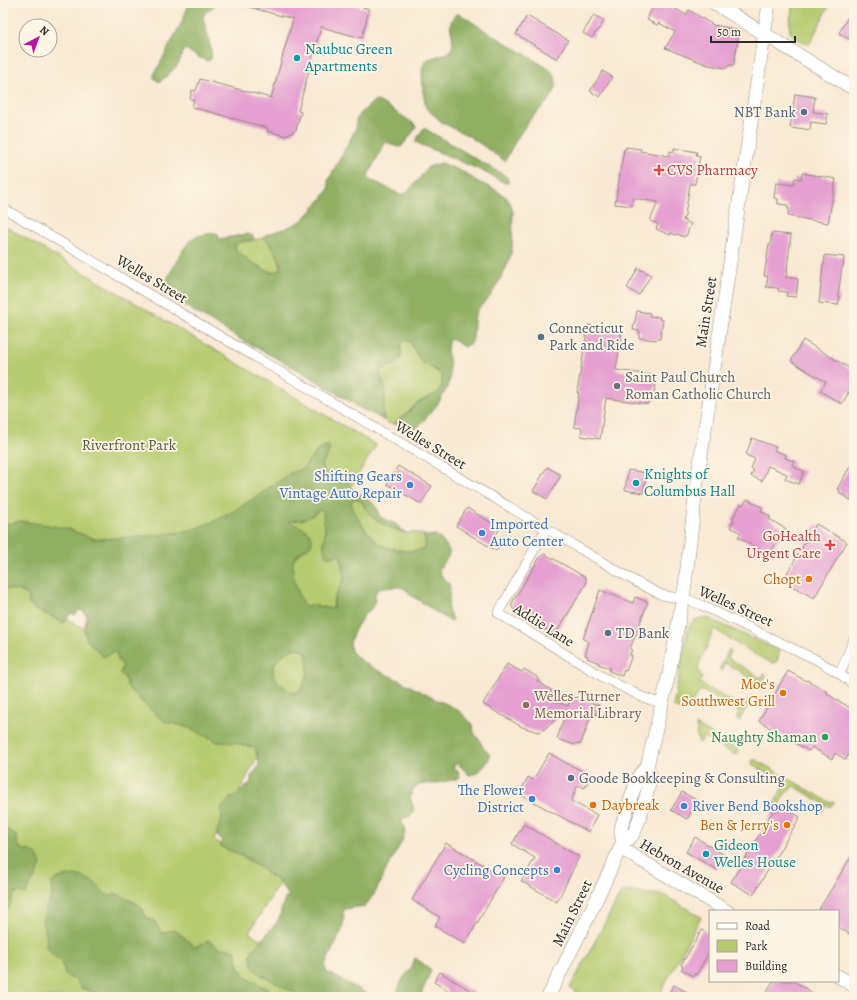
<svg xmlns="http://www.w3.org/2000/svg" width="857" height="1000" viewBox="0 0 857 1000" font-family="Alegreya,serif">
  <rect width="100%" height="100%" fill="#fcf5e5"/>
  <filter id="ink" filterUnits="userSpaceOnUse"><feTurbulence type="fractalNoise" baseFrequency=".025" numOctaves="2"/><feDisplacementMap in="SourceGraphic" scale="8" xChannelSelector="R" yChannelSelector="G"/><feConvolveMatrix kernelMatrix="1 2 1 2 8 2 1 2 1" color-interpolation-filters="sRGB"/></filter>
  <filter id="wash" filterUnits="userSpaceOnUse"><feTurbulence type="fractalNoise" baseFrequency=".012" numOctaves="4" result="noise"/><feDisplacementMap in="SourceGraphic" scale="16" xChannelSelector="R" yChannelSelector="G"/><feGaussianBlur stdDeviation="0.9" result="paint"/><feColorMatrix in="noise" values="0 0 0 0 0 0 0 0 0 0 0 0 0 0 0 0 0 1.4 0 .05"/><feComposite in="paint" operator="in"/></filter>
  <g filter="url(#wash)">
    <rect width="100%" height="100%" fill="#f8e9d3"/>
    <!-- green -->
    <path fill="#b6cb6f" stroke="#707b4d" d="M793 3H830L809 45C804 42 792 36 790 32 788 27 792 9 793 3Z
      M3 225 376 445 325 531 324 546 325 554 329 557 339 555C341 558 342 560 343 564 347 581 341 584 335 598 333 601 334 604 333 608L332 609 312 605 305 606 303 605 300 597 294 648C299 647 303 650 306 653 307 658 308 664 308 669 308 676 303 688 298 692H291L288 690 273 727 214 840 281 880 249 933 366 997H3V581L241 721 118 584 3 521Z
      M264 238C271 245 282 258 280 269 275 273 271 273 266 270 257 265 237 256 235 246L237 243 241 242Z
      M407 340 411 342 423 363 441 374C444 380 442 387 438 393L427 398 415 405 410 411 393 424 388 423 384 420 383 411 385 391 380 376V372C386 365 397 366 401 357 403 350 397 342 407 340Z
      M354 499H356L361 501 368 512 373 518 386 526 406 533 414 532 423 535 425 539 426 543 424 549C416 553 390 550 381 545 372 540 352 513 351 502Z
      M701 618 710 619 780 651 777 661 775 663H772L750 652 714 629 698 667V670L702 677 700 683 743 709 747 702 749 703 741 718 739 721 736 719 739 712 701 690C694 699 688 717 673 706L688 629C691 622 695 619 701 618Z
      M729 649 731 651 728 658 761 678 764 674 766 675V676L759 688H757L756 687 758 682 725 663 722 670H720V668Z
      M696 725 737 749 738 751 736 754H733L704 737 700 743H699L697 736Z
      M753 760H756L831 803 834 801V803L830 807 826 805 822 811 820 812 819 810 823 803 794 786 789 791 786 792 780 802V805L776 811 774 810 773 811 770 810 785 784 753 765 752 762Z
      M622 891 664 895 701 917 658 997H584L570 988Z"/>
    <!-- forest -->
    <path fill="#90af62" stroke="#5e6d46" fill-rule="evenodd" d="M189 3H216C214 9 205 10 203 17 204 24 214 53 211 59 210 60 209 60 208 61L200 58 185 49C180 53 182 59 178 64 174 70 165 78 159 82L154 78V75L183 20Z
      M456 14H460L481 28 546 67C553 71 557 78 556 87 553 101 537 110 529 121 520 133 512 146 505 161L469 136 443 123 426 108 423 92 422 71 423 66 425 62 428 59 448 53 452 48C456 34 444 26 456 14Z
      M374 101 380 102 413 123 416 126 413 132 402 146C397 149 391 144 387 142L385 143 368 175 370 179 401 195 406 193 419 179 428 167 442 163 465 173 478 182 496 190 507 198 511 205 513 212 512 249 510 258 505 270 490 297 478 309 475 315 474 322 473 338 472 342 465 347C459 346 457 340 451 339L448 342 447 351 449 359 450 379 447 388 437 405 418 427 414 429 393 424 410 411 417 403 438 393C446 379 443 373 430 367 429 367 425 365 424 364 419 361 414 348 410 342 396 335 403 354 399 361 394 367 385 365 380 372 380 378 384 382 385 388 387 399 381 409 384 421 375 413 361 411 353 403L297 369 240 339 162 292V289C168 278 184 244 193 238 199 235 208 234 215 233L218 234 219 239 247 234 253 236 254 239C248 242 239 239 235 246 236 250 235 249 238 252 243 256 263 271 270 272 272 273 276 272 279 270 286 263 269 243 264 238L265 235C276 231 290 228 301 221 305 219 326 194 328 190 330 187 328 184 328 181L356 128V121L359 115Z
      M424 128 507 177 508 181V183H505L478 169 415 142 423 129Z
      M328 445 330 448C329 453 325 458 323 463 321 466 322 468 325 471 331 478 338 476 346 479L352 488 373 503 378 510 379 516 389 522 394 523 406 533C393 528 376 524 368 512 365 508 363 504 361 501 357 498 354 498 351 502 352 513 372 540 381 545 390 550 416 554 424 548 426 543 426 540 423 535 423 535 428 536 429 536 431 536 433 535 435 535 437 535 440 539 442 541 457 556 445 557 439 570L442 577 449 583 450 589 448 610 453 620 451 622C440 615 430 608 420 601 418 599 414 598 412 596 409 593 406 588 400 587 398 587 382 587 379 589 373 592 376 600 374 605 372 609 368 611 365 614 359 622 345 643 352 652 360 664 386 674 399 680 409 685 419 691 429 696 437 701 447 703 456 709 462 712 467 720 473 724L474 733 476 736 479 739 481 742V744L485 750 489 753 490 756 488 761 478 773 469 775 458 764H455L454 765V768L458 771 460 776 459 778 434 784C430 783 427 784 423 784 414 786 413 788 410 797 411 804 416 808 412 815L402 819V823L404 828 405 832 401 843 386 870 375 893 365 906 344 909 343 913 344 918 342 930 325 965V968L327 972 373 997H302L260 974 253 967 250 956 252 951 277 922 280 916 282 906 286 897H289V896L278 881 270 876 257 865 241 855 221 847 220 846 222 841C211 831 221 829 222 817 222 814 220 811 222 808 224 804 228 802 230 798L234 797 249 784 251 782V777L257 769 259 764 258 759 255 748 253 747 242 745 237 743 217 742 211 738 202 735 189 728 164 721 144 704 137 696 131 691 127 686 126 680 120 673 123 666 118 660 116 653 114 652 105 656H102L100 654 95 648 87 641 84 629 87 617 84 611 79 610 75 615 71 613 64 623C58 622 56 619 51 616 44 612 34 612 29 604 28 601 29 598 27 595 22 590 9 590 3 588V525L21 521 54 526 68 529 95 539H99L151 536 181 532 194 529 212 522 229 514 251 500 291 473 303 468 319 449ZM319 510 323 511 325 530 324 546 325 554 329 557 339 555 341 557 344 571V579L334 598V605L333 608 332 609 312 605 305 606 303 605C299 594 287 567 296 556 300 552 307 549 311 545 317 532 299 526 289 522V521C303 520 308 520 319 510ZM296 648 302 649 306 653C307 658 309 666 308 671 308 674 306 677 305 680 300 698 292 695 281 684 279 682 276 679 275 677 267 664 286 651 296 648Z
      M3 827 16 835 17 837 18 846C31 855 36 846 41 866L26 893 25 894 19 892 14 894C12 898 10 908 7 910L3 909Z
      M74 875 84 877 96 884 107 895 110 896 115 894 120 895 136 903 141 907 146 917 155 922 161 933 174 930 178 932 195 947 199 945 203 944 206 941 208 940 219 948 230 949 235 950 236 953 239 966 246 977 282 997H101L90 991 81 988 75 980 68 977 65 973 62 964 49 951 46 946 47 937 42 922 45 909 52 896 51 885 53 881 59 878Z
      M415 958 429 968 431 970 420 997H395L403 978 411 969Z"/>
    <g id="blocks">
      <!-- building -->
      <path fill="#e59fd0" d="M246 3H348L369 9 362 38 321 27 298 111 301 112 296 130 286 136 267 131 268 128 192 107 194 100 190 99 192 90 196 91 200 79 271 98 293 19 245 6Z
        M656 3H666L686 15 689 10 713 25 732 29V30H736V32L739 33 734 65H728L727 68 708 65 665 48 675 32 659 23 657 25 647 20 649 17 648 16Z
        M854 6V29L849 39 839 33Z
        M594 15 604 21 597 32H596L592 38 583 33Z
        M527 16 568 40 557 59 516 34Z
        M603 71 612 77 600 97 590 91Z
        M795 94 815 97 813 112 828 114 826 124 811 122 810 130 799 128V129L790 128Z
        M626 147 641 149 640 151 669 156 670 151 674 152V148L697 152 696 155 700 156 695 184H690L685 215 683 220 691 224 686 236H684V237L677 234 676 235 671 233 670 235 656 229 658 224 650 221 658 202 633 198 632 206 615 204 624 149H626Z
        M802 173 836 179 828 223 788 216 789 208H787L788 205 778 204V199L774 198 776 183 794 185 795 178 801 179Z
        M772 233 791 235 787 270H788L786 277 798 279 796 297 786 296 787 292 778 291V288L766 287 768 277 764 276 769 245 770 246Z
        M825 255 844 257 843 267H842L838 296H840L838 305 819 303 823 265H824Z
        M638 268 651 275 639 295 627 288Z
        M637 311 650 313 649 316 660 317 659 319 663 320 660 339H657L656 340 639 338 640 331 633 330Z
        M588 325 622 330 616 370 652 375 651 379 656 380 653 401H648V404L606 398 600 439 581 436 582 428 574 427 579 393H577Z
        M803 340 854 371V395L849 392 842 404 820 391 826 382 791 361Z
        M752 438 776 447 774 450 786 455 785 458 794 461 792 465 796 467 795 468 804 471 799 484 785 479 787 474 768 466 762 481 751 476 754 470 751 469 755 459 746 455Z
        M854 460V502L839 493 840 490 837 489Z
        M398 466 432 486 421 504 387 484Z
        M547 467 561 475 547 499 533 491Z
        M628 470 647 473 643 493 625 490Z
        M747 499 763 508 761 511 770 516 769 519 786 529 780 540 778 539 769 555 738 537 741 533 730 527 734 520 732 519 741 504 743 505Z
        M467 508 500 528 494 538 501 542 496 551 456 526Z
        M816 524 847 542 814 598 792 586H793L783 580Z
        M545 554 585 577 586 580V584L558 630 552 633 514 610 512 607V603L540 557Z
        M600 590 633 603 635 597 648 602 630 649H632L630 655H632L626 671 624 670 622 676 609 671 610 668 598 664 599 663 587 658 588 656 585 655 589 642 583 639Z
        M507 664 522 672 524 669 539 678 537 681 554 692 550 699 568 706 571 696 599 705 596 716 591 714 581 744 576 743 575 745 557 739 566 711 542 731 538 732 522 727 483 704Z
        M788 671 806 681 807 680 828 692 827 694 854 710V750L850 756 848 755 846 760 835 753 832 759 812 747 809 751 779 734V735L771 731 772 729 759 721Z
        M549 753 566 763 591 775 585 788 578 785 571 801 597 815 589 832 519 794 528 777 533 780Z
        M682 792 698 801 687 819 671 810Z
        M782 806 800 817 753 895 731 882 774 810 778 812Z
        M524 824 579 857 557 902 521 881 535 858 512 844Z
        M695 837 726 856 717 870 686 852Z
        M446 843 504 877 465 944 435 926 440 917 412 900Z
        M854 852V937L838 927V911H818Z
        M702 930 710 935V951L696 975 694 974 693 976 681 969 683 967 681 965Z
        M440 972 481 997H457L446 991 447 990 434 982Z
        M773 981H793L820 997H764Z
        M674 985 696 997H667Z"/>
    </g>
  </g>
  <g filter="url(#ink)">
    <use href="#blocks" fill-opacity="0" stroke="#928a7f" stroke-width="1"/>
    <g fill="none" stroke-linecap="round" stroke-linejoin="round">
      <!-- minor casing -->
      <g stroke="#928a7f" stroke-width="10">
        <path id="minor" d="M3 208 638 583 662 595 689 600 701 605 817 660 840 674 854 685
          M546 529 498 613 603 677 642 697 663 704
          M840 674 854 638"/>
      </g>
      <!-- secondary casing -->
      <g stroke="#928a7f" stroke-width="14">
        <path id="secondary" d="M714 3 854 89
          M623 841C627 840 631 838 633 834 638 826 650 786 650 776 650 773 649 770 647 767L669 674 679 619 685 585 696 489 769 3
          M620 848 727 911
          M838 976 854 986
          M548 997 591 911 613 864 623 841 621 835V828L637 780 641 773 647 767"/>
      </g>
      <!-- minor -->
      <use href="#minor" stroke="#fff" stroke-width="9"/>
      <!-- secondary -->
      <use href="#secondary" stroke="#fff" stroke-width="13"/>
    </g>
  </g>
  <!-- markers -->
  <g fill="#0f9aa8" stroke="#fcf5e5" stroke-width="1.5">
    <circle cx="297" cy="58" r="4"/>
    <circle cx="636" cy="483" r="4"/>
    <circle cx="706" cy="854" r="4"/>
  </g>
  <g fill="#5c6f8a" stroke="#fcf5e5" stroke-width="1.5">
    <circle cx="804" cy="112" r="4"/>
    <circle cx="541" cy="337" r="4"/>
    <circle cx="608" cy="633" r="4"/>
    <circle cx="571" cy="778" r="4"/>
  </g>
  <g fill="#e0444e" stroke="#fcf5e5" stroke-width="1.5">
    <path d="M657 164h4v4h4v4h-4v4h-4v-4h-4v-4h4z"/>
    <path d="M828 539h4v4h4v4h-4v4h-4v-4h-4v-4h4z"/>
  </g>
  <circle fill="#6b7280" stroke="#fcf5e5" stroke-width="1.5" cx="617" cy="386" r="4"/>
  <g fill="#3f7fe0" stroke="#fcf5e5" stroke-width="1.5">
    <circle cx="410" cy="485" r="4"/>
    <circle cx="482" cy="533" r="4"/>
    <circle cx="532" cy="799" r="4"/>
    <circle cx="684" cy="806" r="4"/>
    <circle cx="557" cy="870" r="4"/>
  </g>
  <g fill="#e8710a" stroke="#fcf5e5" stroke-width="1.5">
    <circle cx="809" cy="579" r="4"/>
    <circle cx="783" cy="693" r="4"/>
    <circle cx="593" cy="805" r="4"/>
    <circle cx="787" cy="825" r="4"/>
  </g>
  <circle fill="#8d6e63" stroke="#fcf5e5" stroke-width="1.5" cx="526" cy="705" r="4"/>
  <circle fill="#2e9e5b" stroke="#fcf5e5" stroke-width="1.5" cx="825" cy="737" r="4"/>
  <g text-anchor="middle" stroke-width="3.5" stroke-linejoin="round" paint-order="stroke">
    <!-- culture labels -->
    <g font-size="15" fill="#0d838f" stroke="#fcf5e5" text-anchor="start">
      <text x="305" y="54">Naubuc Green<tspan x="305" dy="17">Apartments</tspan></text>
      <text x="644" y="479">Knights of<tspan x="644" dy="17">Columbus Hall</tspan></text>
      <text x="714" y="850">Gideon<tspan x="714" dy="17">Welles House</tspan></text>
    </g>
    <!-- service labels -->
    <g font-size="15" fill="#4e5e75" stroke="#fcf5e5" text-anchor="start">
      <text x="796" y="117" text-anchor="end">NBT Bank</text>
      <text x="549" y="333">Connecticut<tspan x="549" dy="17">Park and Ride</tspan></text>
      <text x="616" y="638">TD Bank</text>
      <text x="579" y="783">Goode Bookkeeping &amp; Consulting</text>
    </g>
    <!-- health labels -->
    <g font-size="15" fill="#be3a42" stroke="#fcf5e5" text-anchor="start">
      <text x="667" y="175">CVS Pharmacy</text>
      <text x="821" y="541" text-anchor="end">GoHealth<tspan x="821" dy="17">Urgent Care</tspan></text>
    </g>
    <!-- street labels -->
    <g font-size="15" fill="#2b2b2b" stroke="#fcf5e5">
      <text transform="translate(152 279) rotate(31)" y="5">Welles Street</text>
      <text transform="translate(706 312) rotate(-81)" y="5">Main Street</text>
      <text transform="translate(431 445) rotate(31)" y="5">Welles Street</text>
      <text transform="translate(736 606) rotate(24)" y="5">Welles Street</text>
      <text transform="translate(544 625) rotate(32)" y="5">Addie Lane</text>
      <text transform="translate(682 866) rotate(30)" y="5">Hebron Avenue</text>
      <text transform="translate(572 913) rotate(-64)" y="5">Main Street</text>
    </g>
    <!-- worship labels -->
    <g font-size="15" fill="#5b616d" stroke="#fcf5e5" text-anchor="start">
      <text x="625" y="382">Saint Paul Church<tspan x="625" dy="17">Roman Catholic Church</tspan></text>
    </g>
    <!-- park labels -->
    <g font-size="15" fill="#555b3f" stroke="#fcf5e5">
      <text x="129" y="450">Riverfront Park</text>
    </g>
    <!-- shop labels -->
    <g font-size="15" fill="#366cbe" stroke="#fcf5e5" text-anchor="end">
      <text x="402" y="481">Shifting Gears<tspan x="402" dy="17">Vintage Auto Repair</tspan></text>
      <text x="490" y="529" text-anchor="start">Imported<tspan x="490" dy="17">Auto Center</tspan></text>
      <text x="524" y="795">The Flower<tspan x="524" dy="17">District</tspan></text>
      <text x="692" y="811" text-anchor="start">River Bend Bookshop</text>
      <text x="549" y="875">Cycling Concepts</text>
    </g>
    <!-- food labels -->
    <g font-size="15" fill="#c56008" stroke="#fcf5e5" text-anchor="end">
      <text x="801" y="584">Chopt</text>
      <text x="775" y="689">Moe's<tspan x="775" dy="17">Southwest Grill</tspan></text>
      <text x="601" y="810" text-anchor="start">Daybreak</text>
      <text x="779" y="830">Ben &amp; Jerry's</text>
    </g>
    <!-- education labels -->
    <g font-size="15" fill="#785e54" stroke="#fcf5e5" text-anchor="start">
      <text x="534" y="701">Welles-Turner<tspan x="534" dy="17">Memorial Library</tspan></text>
    </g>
    <!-- leisure labels -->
    <g font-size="15" fill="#27864d" stroke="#fcf5e5" text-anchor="end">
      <text x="817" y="742">Naughty Shaman</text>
    </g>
  </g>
  <!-- margin -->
  <rect width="857" height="1000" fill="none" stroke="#fcf5e5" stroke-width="16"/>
  <!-- legend -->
  <rect x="709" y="910" width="130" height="72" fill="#fcf5e5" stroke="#a8a49b"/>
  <rect x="717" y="923" width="20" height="6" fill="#ffffff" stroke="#a8a49b"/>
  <text x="745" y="930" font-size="12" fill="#2b2b2b">Road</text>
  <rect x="717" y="940" width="20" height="12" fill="#b6cb6f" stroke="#a8a49b"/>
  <text x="745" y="950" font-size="12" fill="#2b2b2b">Park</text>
  <rect x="717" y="960" width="20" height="12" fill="#e59fd0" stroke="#a8a49b"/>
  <text x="745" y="970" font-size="12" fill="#2b2b2b">Building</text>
  <!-- north arrow -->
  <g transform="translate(38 38) rotate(41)"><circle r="19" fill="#fcf5e5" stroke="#a8a49b"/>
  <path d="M0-3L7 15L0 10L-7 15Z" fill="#b5179e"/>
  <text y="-6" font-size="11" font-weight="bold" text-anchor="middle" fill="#2b2b2b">N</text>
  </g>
  <!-- scale -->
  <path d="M711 36v6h84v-6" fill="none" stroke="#2b2b2b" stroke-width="2"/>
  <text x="717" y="36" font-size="12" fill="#2b2b2b" stroke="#fcf5e5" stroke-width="3" paint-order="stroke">50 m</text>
</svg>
